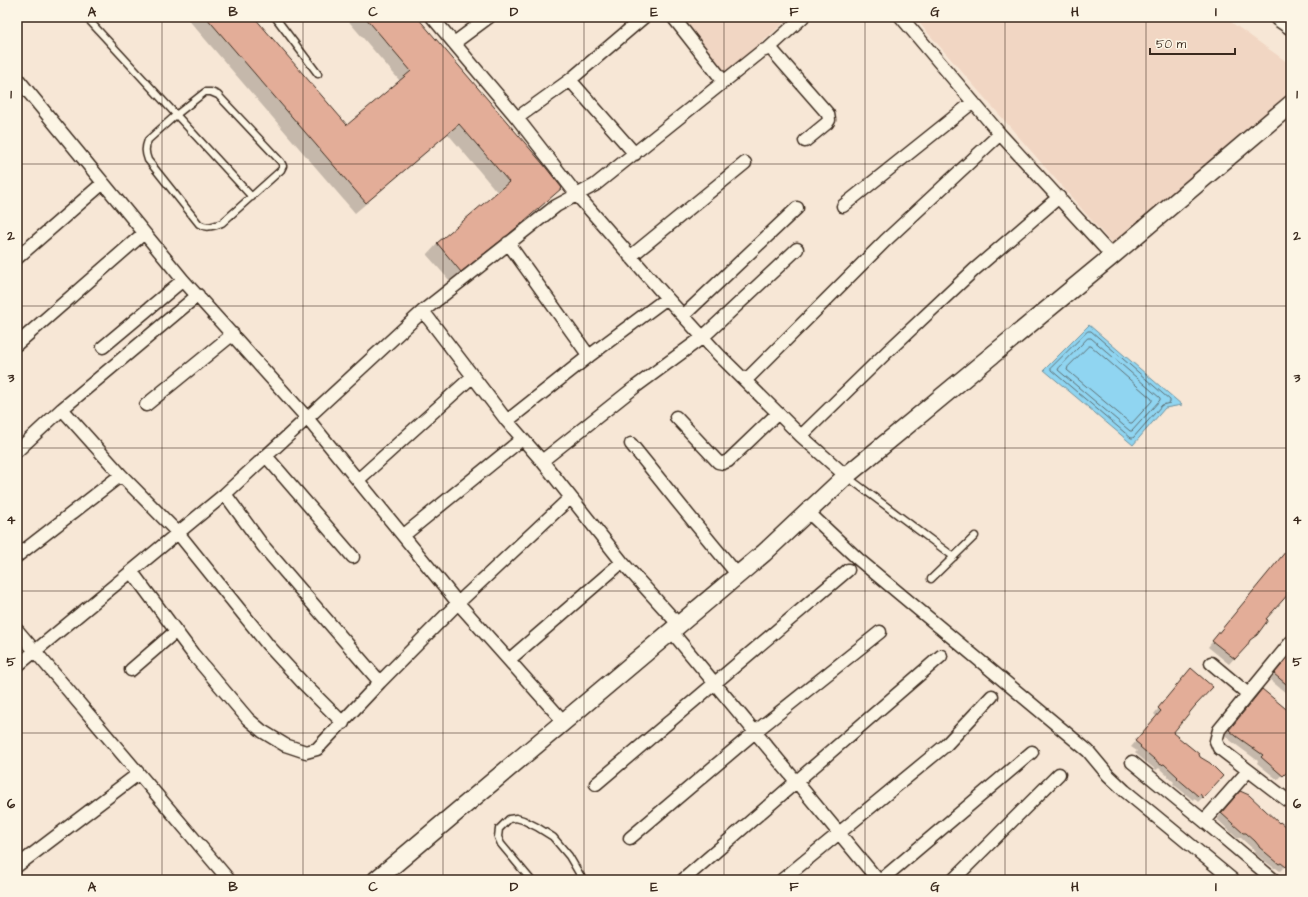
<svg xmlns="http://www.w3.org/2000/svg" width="1308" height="897" viewBox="0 0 1308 897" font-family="'Architects Daughter',sans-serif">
  <rect width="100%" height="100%" fill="#f7e7d6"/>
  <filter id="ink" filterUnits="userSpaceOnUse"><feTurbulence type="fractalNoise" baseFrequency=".025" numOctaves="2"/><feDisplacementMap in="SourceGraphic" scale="8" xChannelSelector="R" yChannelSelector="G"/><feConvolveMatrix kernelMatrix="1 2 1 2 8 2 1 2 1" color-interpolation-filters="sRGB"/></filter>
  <g filter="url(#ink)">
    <!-- built -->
    <path fill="#f1d6c3" d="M680 17H790L725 76Z
      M914 17H1224L1291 65V99L1114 246Z"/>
    <!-- water -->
    <path fill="#90d5f1" stroke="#6e919d" d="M1089 325 1182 405 1165 408 1133 445 1044 370Z"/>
    <!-- shadow -->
    <path fill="#0003" d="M186 17H253L347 126 400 81 345 17H416L561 188 496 245 450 281 427 255 437 244 498 193 448 134 355 213Z
      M1291 554V590L1265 619 1246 645 1229 664 1208 647 1282 556Z
      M1291 653V697L1270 680Z
      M1186 675 1194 706 1171 733 1203 797 1198 802 1194 798 1193 800 1173 784 1174 782 1159 768 1156 770 1135 753 1137 751 1131 747 1157 717 1154 714Z
      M1257 696 1291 717V765L1278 780 1257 763 1258 761 1231 741 1225 735Z
      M1235 797 1288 830 1291 826V860L1280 871 1276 868H1274L1254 853 1255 851 1241 838H1237L1217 819Z"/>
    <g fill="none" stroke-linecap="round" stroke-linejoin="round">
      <!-- shore -->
      <path stroke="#5d6e72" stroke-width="1" d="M1088 331H1091L1170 400V403L1162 405 1133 438H1131L1051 370V368Z
        M1088 338H1091L1160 398V400L1132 431H1130L1058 370 1059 368Z
        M1089 346H1091L1152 399V401L1132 423H1130L1067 370 1068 367Z"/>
    </g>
    <!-- building -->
    <path fill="#e3ad98" stroke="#3b2a1e" d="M206 17H254L347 125 411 71 365 17H417L543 164 562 188 508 235 461 272 437 243 509 182 459 124 366 203Z
      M1291 545V591L1266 619 1268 620 1257 635 1250 640 1247 646 1235 659 1212 641Z
      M1291 654V688L1274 674Z
      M1191 668 1213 687 1195 706 1173 733 1199 754 1200 757 1210 763 1223 776 1203 798 1200 794 1198 796 1177 778 1178 777 1164 764 1161 765 1140 747 1141 746 1135 741 1161 711 1158 708Z
      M1262 689 1291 713V768L1283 776 1261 757 1263 755 1236 736 1229 730Z
      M1240 791 1249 795 1279 823 1280 822 1291 831V861L1286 867 1281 863 1279 864 1259 847V846L1255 841 1246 833H1243L1221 813Z"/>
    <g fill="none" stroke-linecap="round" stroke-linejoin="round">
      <!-- lane casing -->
      <g stroke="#3b2a1e" stroke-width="9">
        <path id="lane" d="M86 17 252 197
          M275 17 318 74
          M205 92H211L218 95 281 162 283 166 281 170 222 223C213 226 207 229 199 224L148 160C145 152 145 148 148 140L176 115Z
          M846 476 954 557
          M931 579 975 536
          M531 880 501 844 498 837 499 829 509 819 516 818 523 820 537 827 553 837 569 856 583 880"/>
      </g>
      <!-- street casing -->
      <g stroke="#3b2a1e" stroke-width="15">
        <path id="street" d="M432 17 517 118 577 195 667 298 719 355 801 436 846 476
          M673 17 724 82
          M901 17 1000 134 1112 256
          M454 43 489 17
          M768 49 803 17
          M17 78 183 280 307 418 458 603 564 722
          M570 80 635 154
          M517 118 570 80 644 17
          M843 206 973 102
          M508 243 589 356
          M630 257 745 163
          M17 258 103 183
          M423 311 507 421 542 461 622 562 679 625
          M684 315 797 208
          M17 344 144 233
          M103 347 183 280
          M746 380 885 241 1000 134
          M146 405 233 334
          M62 409 121 475 178 533 268 645 303 683 343 723
          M676 417 718 462 723 463 728 461 778 413
          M507 421 589 356 667 298
          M801 436 888 351 974 270 1059 197
          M631 444C667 488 701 532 738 575
          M17 451 62 409 198 295
          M266 456 353 557
          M542 461 635 387 703 337 797 249
          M359 479 473 376
          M225 494 263 546 380 682
          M808 512 858 559 1088 751 1108 775 1125 791 1233 880
          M404 535 522 439
          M17 556 121 475
          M132 572 193 654 248 719 262 731 285 745 306 752 317 749 380 682 458 603 570 498
          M17 630 229 880
          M672 632 878 880
          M1291 642 1219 730 1216 741 1219 748 1287 800 1291 801
          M510 659 622 562
          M1211 663 1248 694
          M17 666 225 494 423 311 556 206 595 185 762 51 768 49 772 50 828 114 829 120 827 123 805 141
          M131 670 176 631
          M1132 762 1204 821 1274 880
          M596 784 848 570
          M1204 821 1248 771
          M630 838 755 732 880 632
          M17 866 138 774
          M683 880 941 656
          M782 880 946 745 992 696
          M881 880 1032 752
          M953 880 1059 774"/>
      </g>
      <!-- secondary casing -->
      <g stroke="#3b2a1e" stroke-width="20">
        <path id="secondary" d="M1278 17 1291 26
          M376 880 764 553 846 476 1112 256 1291 104"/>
      </g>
      <!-- lane -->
      <use href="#lane" stroke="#fcf5e5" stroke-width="6"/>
      <!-- street -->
      <use href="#street" stroke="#fcf5e5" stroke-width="12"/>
      <!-- secondary -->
      <use href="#secondary" stroke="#fcf5e5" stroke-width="17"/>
    </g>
  </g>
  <!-- grid -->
  <path fill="none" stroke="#3b2a1e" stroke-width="1" stroke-opacity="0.55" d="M162 17V880M303 17V880M443 17V880M584 17V880M724 17V880M865 17V880M1005 17V880M1146 17V880M17 164H1291M17 306H1291M17 448H1291M17 591H1291M17 733H1291"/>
  <!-- margin -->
  <rect width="1308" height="897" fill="none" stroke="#fcf5e5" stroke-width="44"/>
  <!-- scale -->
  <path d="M1150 48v6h85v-6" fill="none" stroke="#3b2a1e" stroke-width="2"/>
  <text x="1156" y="48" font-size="12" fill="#3b2a1e" stroke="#fcf5e5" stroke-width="3" paint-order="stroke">50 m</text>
  <rect x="22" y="22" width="1264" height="853" fill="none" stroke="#3b2a1e" stroke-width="1.5"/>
  <g font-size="13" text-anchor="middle" font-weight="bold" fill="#3b2a1e">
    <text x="92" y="16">A</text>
    <text x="233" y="16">B</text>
    <text x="373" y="16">C</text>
    <text x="514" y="16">D</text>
    <text x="654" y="16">E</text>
    <text x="794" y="16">F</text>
    <text x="935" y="16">G</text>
    <text x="1075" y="16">H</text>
    <text x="1216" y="16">I</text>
    <text x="11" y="98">1</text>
    <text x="1297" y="98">1</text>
    <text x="11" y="240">2</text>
    <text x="1297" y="240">2</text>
    <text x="11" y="382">3</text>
    <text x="1297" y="382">3</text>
    <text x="11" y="524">4</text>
    <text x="1297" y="524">4</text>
    <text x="11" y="666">5</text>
    <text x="1297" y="666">5</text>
    <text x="11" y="808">6</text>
    <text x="1297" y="808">6</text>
    <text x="92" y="891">A</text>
    <text x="233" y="891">B</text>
    <text x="373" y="891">C</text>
    <text x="514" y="891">D</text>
    <text x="654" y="891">E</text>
    <text x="794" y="891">F</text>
    <text x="935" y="891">G</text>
    <text x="1075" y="891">H</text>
    <text x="1216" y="891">I</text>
  </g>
</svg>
